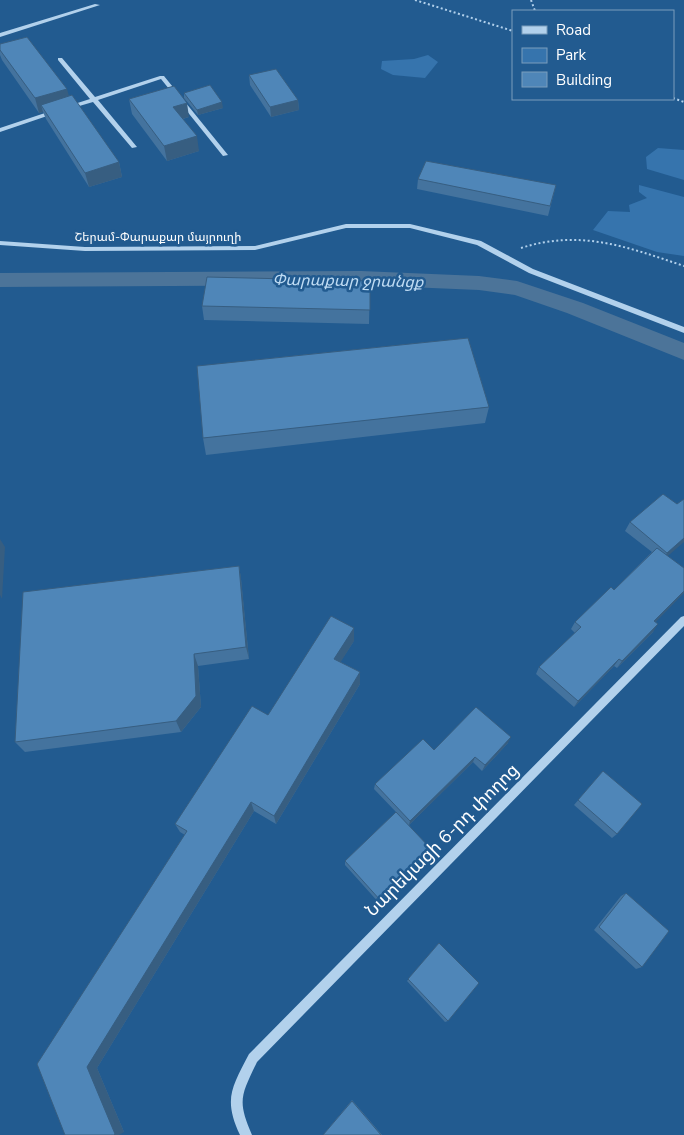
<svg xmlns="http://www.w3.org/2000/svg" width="684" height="1135" viewBox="0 0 684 1135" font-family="'Nunito Sans','Noto Sans Armenian',sans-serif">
  <rect width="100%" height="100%" fill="#225b90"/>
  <!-- green -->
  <path fill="#3674ad" d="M428 55 438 62 425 78 393 75 381 69 382 61 414 59Z
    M658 148 684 150V180L647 169 646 157Z
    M639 185 684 197V256L657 252 593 230 608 211 630 212 629 205 647 198 639 192Z"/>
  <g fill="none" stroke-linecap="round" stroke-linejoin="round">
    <!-- canal -->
    <path fill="#4c7499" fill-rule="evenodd" d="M361 271 479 276 517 281 583 303 684 343V360L567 313 515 295 479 290 361 285 0 287V273Z"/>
    <!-- path -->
    <path stroke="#b2d1ec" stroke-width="2" stroke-dasharray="2 2.5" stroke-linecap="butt" d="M415 0 513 31
      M531 0 535 11
      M673 98 684 102
      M521 248C580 229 628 247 684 266"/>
    <!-- minor -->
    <path fill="#b2d1ec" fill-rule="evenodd" d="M95 4 100 5 0 37V33Z
      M58 58H62L95 97 160 76H164L228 155 223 156 161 79 98 100 137 147 132 148 93 102 69 109H65V107L90 99 58 60Z
      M54 110 56 111V113L0 132V128Z
      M346 224H410L481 241 533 269 684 327V333L529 273 477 245 410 228H346L255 250 85 251 0 245V241L85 247 255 246Z
      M684 616V626L257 1062C241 1096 237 1100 252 1135H240C223 1099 232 1087 249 1054L681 617Z"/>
  </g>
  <!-- wall -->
  <path fill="#44739e" d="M0 44 69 96 119 162 122 177 89 187 46 119 43 112 39 113 2 60 0 55Z
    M249 75 298 100 299 110 271 117 250 85Z
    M184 93 223 108 198 115 184 98Z
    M129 99 189 117 183 119 199 151 167 161 132 114Z
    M418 179 556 185 548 216 417 189Z
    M370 281 369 324 204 320 202 306Z
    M489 407 485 423 206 455 203 438Z
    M677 504 656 622 653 632 617 668 614 666 574 707 536 674 539 667 575 633 571 629 575 622 614 590 652 552 625 531 630 522Z
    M239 566 241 579 249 659 198 666 201 707 181 732 25 752 15 742Z
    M354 641 340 662 360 672V684L276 824 254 811 97 1068 124 1132 65 1135 185 835 180 832 175 824 268 715Z
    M508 743 482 771 473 762 409 825 431 854 380 904 345 865V861L396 812 374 789 375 784 434 750Z
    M603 771 617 834 612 838 574 805Z
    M626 893 642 967 636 969 594 930 621 896Z
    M439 943 448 1021 445 1022 407 981Z
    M352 1100 382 1135H323Z"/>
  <!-- shaded-wall -->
  <path fill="#375e81" d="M67 89 71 103 41 105 43 112 39 113 35 98Z
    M298 100 299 110 271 117 270 107Z
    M222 102 223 108 198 115 197 110Z
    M187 103 189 117 175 121 173 107Z
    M197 136 199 151 167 161 164 146Z
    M119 162 122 177 89 187 85 173Z
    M684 538V542L662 561 667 553Z
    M0 539 5 547 2 599 0 595Z
    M239 566 241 579 249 659 246 647Z
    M684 591V593L649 629 654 621Z
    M658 624 653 632 617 668 622 661Z
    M354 628V641L335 671 334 659Z
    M194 654 198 666 201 707 181 732 176 721Z
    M619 659 614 666 574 707 578 701Z
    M360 672V684L276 824 274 816Z
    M511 737 508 743 482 771 485 765Z
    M475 757 473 762 409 825 410 821Z
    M251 802 254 811 97 1068 124 1132 119 1135H114L87 1067Z
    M432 850 431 854 380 904 381 901Z"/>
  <!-- building -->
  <path fill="#4f86b8" stroke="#375e81" d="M27 37 67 89 35 98 0 50V44Z
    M276 69 298 100 270 107 249 75Z
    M210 85 222 102 197 110 184 93Z
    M174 86 187 103 173 107 197 136 164 146 129 99Z
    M72 95 119 162 85 173 41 105Z
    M426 161 556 185 550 206 418 179Z
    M207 277 370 281V310L202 306Z
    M468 338 489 407 203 438 197 366Z
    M663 494 677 504 684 499V538L667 553 630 522Z
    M657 548 684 568V591L654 621 658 624 622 661 619 659 578 701 539 667 581 627 575 622 611 587 614 590Z
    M239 566 246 647 194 654 196 696 176 721 15 742 23 592Z
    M331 616 354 628 334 659 360 672 274 816 251 802 87 1067 115 1134 114 1135H65L37 1064 187 831 175 824 252 706 268 715Z
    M476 707 511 737 485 765 475 757 410 821 375 784 423 739 434 750Z
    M603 771 642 804 617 834 578 800Z
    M396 812 432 850 381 901 345 861Z
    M626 893 669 931 642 967 599 927Z
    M439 943 479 983 448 1021 408 979Z
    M352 1101 381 1135H323Z"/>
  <g text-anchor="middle" stroke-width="5" stroke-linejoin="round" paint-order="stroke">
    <!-- far-street labels -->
    <g font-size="12" fill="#fff" stroke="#225b90">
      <text x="158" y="241">Շերամ-Փարաքար մայրուղի</text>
    </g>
    <!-- water labels -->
    <g font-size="16" font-style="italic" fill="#bedbf3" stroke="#225b90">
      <text transform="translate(348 280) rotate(1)" y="6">Փարաքար ջրանցք</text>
    </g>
    <!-- near-street labels -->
    <g font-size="18" fill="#fff" stroke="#225b90">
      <text transform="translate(442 840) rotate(-45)" y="6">Նարեկացի 6-րդ փողոց</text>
    </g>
  </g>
  <!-- legend -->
  <rect x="512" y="10" width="162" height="90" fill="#225b90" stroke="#7a9dbc"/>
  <rect x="522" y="26" width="25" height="8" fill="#b2d1ec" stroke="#7a9dbc"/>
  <text x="556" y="35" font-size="15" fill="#ffffff">Road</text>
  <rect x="522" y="48" width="25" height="15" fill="#3674ad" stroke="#7a9dbc"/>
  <text x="556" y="60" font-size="15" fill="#ffffff">Park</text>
  <rect x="522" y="72" width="25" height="15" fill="#4f86b8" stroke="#7a9dbc"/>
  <text x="556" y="85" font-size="15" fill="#ffffff">Building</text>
</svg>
